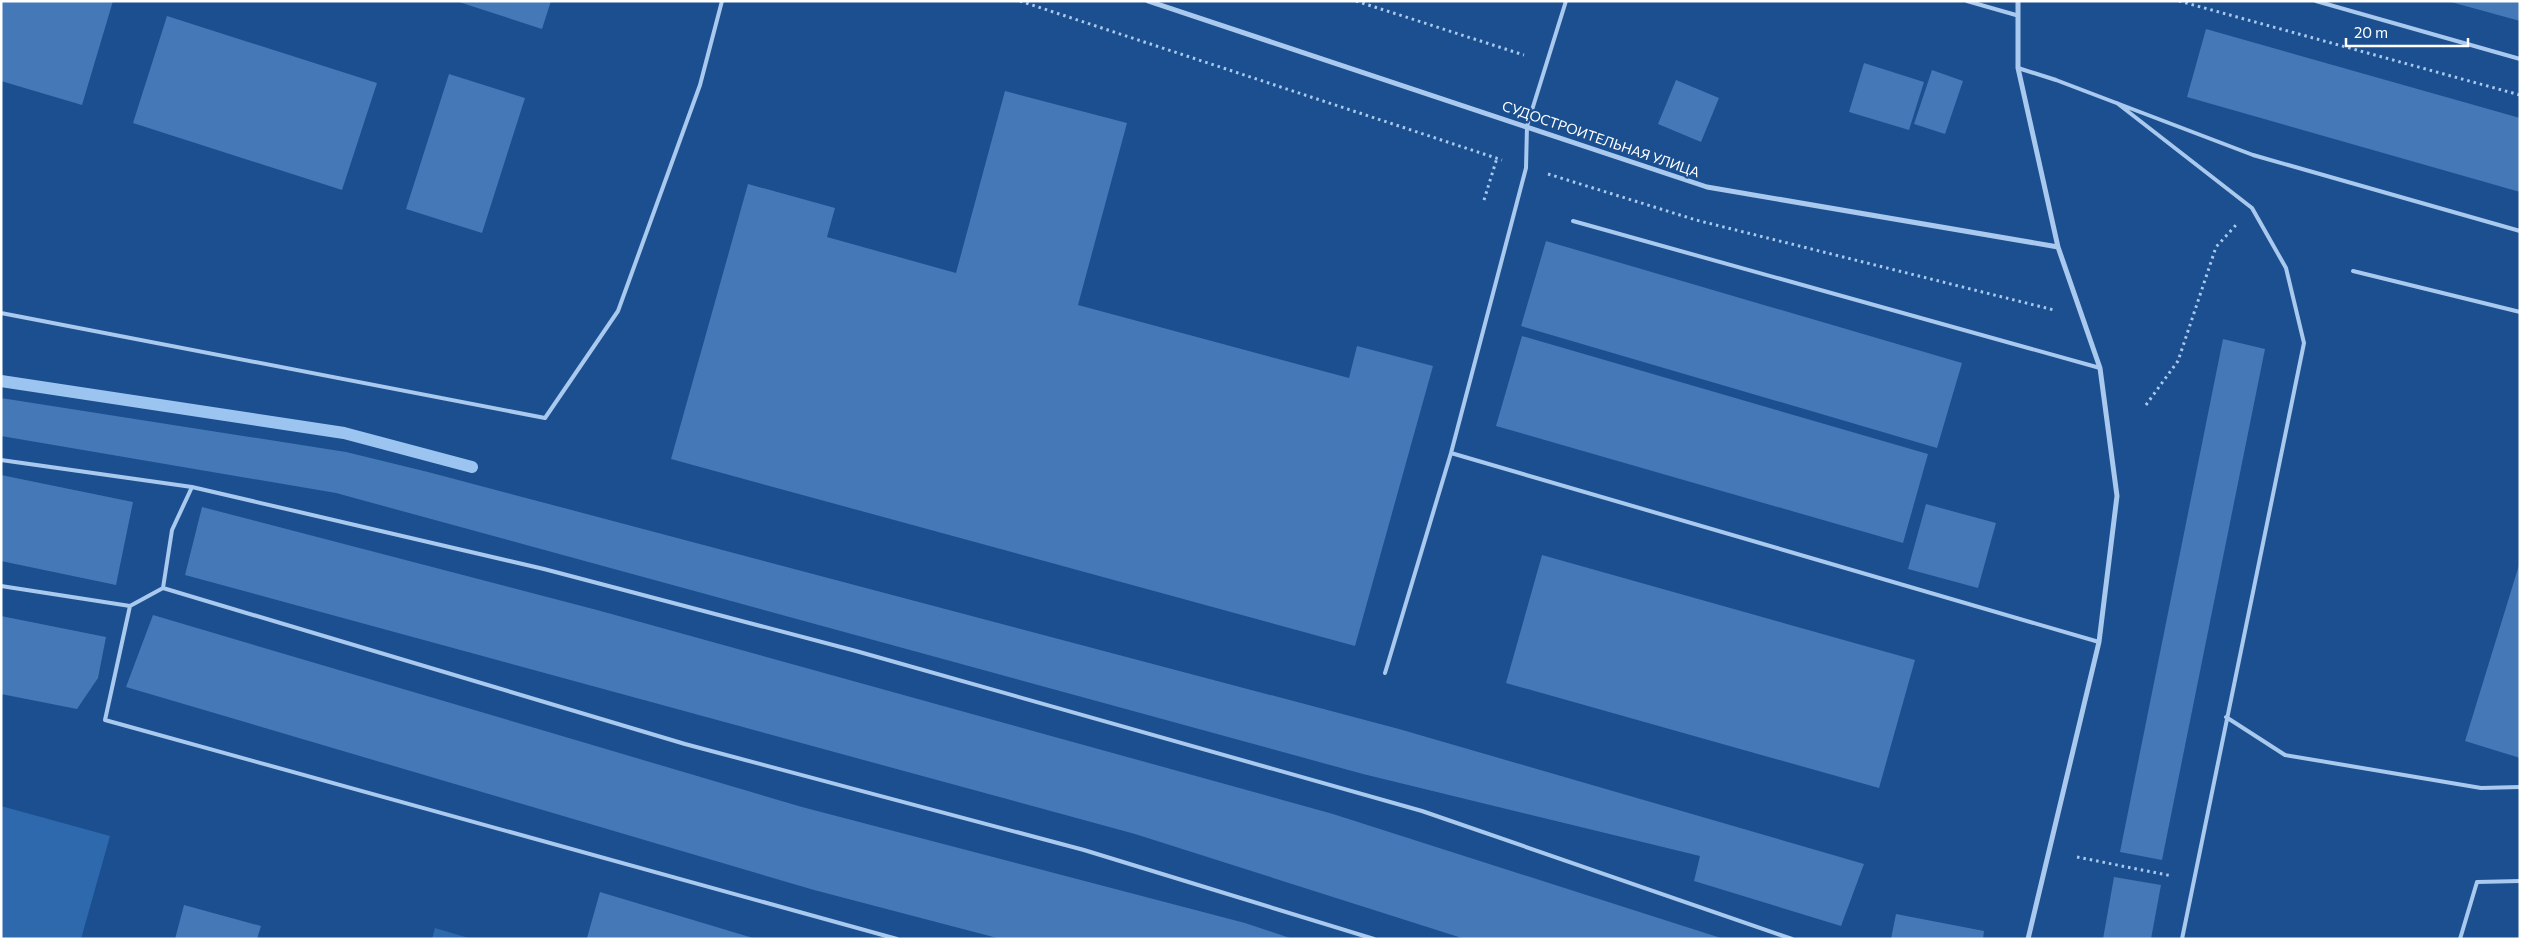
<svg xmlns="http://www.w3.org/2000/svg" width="2521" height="940" viewBox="0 0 2521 940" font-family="Commissioner,sans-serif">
  <rect width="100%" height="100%" fill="#1b4f8f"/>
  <!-- green -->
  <path fill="#2e69ad" d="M1 806 110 836 81 939H1Z
    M435 928 472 939H432Z"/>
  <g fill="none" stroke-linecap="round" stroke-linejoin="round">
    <!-- stream -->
    <path stroke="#9cc4f0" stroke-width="12" d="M1 381 344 433 472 467"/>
  </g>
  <!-- building -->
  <path fill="#4478b7" d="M1 1H113L82 105 1 81Z
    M456 1H551L542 29Z
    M2451 1H2520V21L2451 2Z
    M167 16 377 83 342 190 133 123Z
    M2206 29 2520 118V192L2187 97Z
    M1864 63 1924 82 1909 130 1849 112Z
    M1932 70 1963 81 1945 134 1914 124Z
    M449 74 525 98 482 233 406 209Z
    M1676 80 1719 98 1701 142 1658 124Z
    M1005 91 1127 123 1078 305 1349 378 1357 346 1433 366 1355 646 671 459 748 184 835 208 827 237 956 273Z
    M1546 241 1962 363 1937 448 1521 326Z
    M1522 336 1928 454 1903 543 1496 426Z
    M2223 339 2265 349 2162 860 2120 852Z
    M1 398 346 452 428 472 1399 729 1864 864 1841 926 1694 881 1700 856 1363 774 336 493 1 436Z
    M1 475 133 502 116 585 1 561Z
    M1926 504 1996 523 1978 588 1908 569Z
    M202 507 597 610 1333 814 1724 939H1465L1135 834 185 575Z
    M1542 555 1915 660 1879 788 1506 683Z
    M2519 565H2520V758L2465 741Z
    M153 615 802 807 1245 923 1293 939H1001L814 890 126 687Z
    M1 616 106 637 98 678 77 709 1 694Z
    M2114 877 2161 885 2151 939H2103Z
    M600 892 753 938V939L587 938Z
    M184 905 261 926 257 939H175Z
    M1896 914 1984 931 1983 939H1891Z"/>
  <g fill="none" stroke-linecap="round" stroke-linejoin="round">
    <!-- path -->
    <path stroke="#a9c9ee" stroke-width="3" stroke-dasharray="2.5 4" stroke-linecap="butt" d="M1020 1 1502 160
      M1356 1 1524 55
      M2179 1 2520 95
      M1548 174 1696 220 2054 310
      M1484 200 1497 158
      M2146 405 2178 361 2216 247 2236 225
      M2077 857 2172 876"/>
    <!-- service -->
    <path stroke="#a9c9ee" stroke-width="4" d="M1566 1 1527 126 1526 168 1451 453 2099 642
      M1967 1 2016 15
      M2316 1 2520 59
      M2018 68 2056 80 2253 155 2520 231
      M2117 103 2252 208 2286 268 2304 343 2182 939
      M1573 221 2100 368
      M2353 271 2520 312
      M1 313 545 418 618 311 700 85 722 1
      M1 460 192 487
      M1 586 130 606
      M163 588 172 530 192 487 544 569 856 651 1422 811 1792 939
      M1385 673 1451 453
      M2226 717 2285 755 2481 788 2520 787
      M897 939 105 720 130 606 163 588 685 744 1084 850 1374 939
      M2460 939 2477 882 2520 881"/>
    <!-- minor -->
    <path stroke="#a9c9ee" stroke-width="5" d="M1148 1 1707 187 2058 247
      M2018 1V68L2058 247 2100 368 2117 496 2099 642 2028 939"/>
  </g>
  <g text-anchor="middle" stroke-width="4.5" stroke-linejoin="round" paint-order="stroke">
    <!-- street labels -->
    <g font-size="14" fill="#fff" stroke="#1b4f8f">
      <text transform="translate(1601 139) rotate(19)" y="5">СУДОСТРОИТЕЛЬНАЯ УЛИЦА</text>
    </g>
  </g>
  <!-- border -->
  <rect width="2521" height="940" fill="none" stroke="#ffffff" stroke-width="5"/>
  <!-- scale -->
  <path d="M2346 38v8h122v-8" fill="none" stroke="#ffffff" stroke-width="2.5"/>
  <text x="2354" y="38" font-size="15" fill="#ffffff" stroke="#1b4f8f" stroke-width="4" paint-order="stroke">20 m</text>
</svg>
